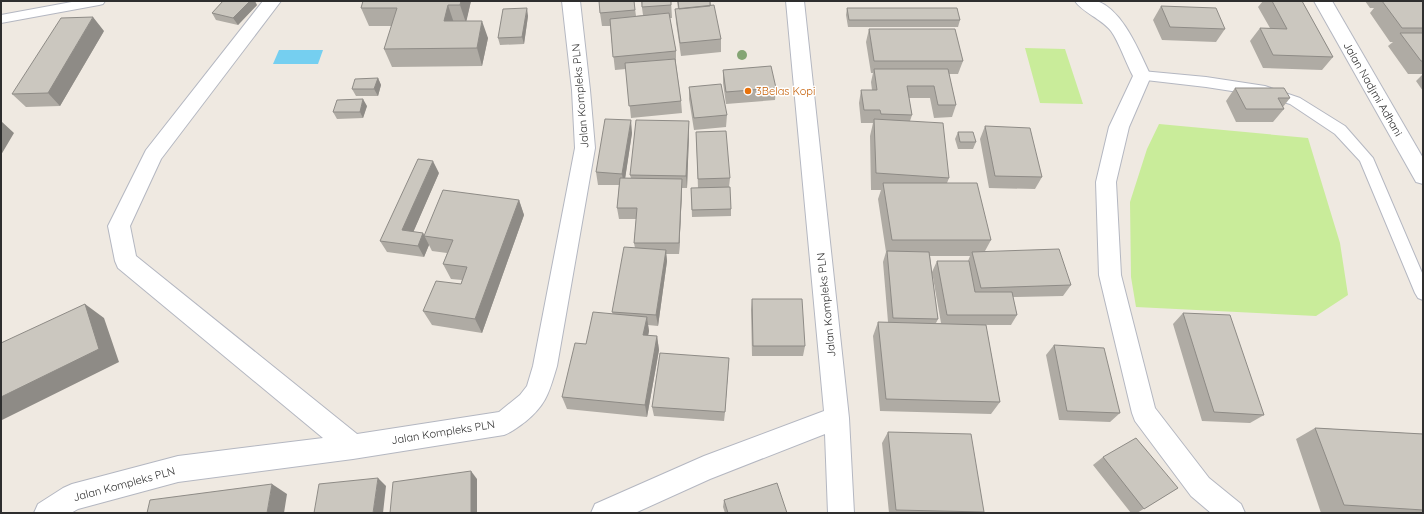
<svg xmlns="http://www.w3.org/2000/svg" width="1424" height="514" viewBox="0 0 1424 514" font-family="Quicksand,sans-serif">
  <rect width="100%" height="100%" fill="#efe9e1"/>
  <!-- pitch -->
  <path fill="#c9ec9a" d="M1025 48 1065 49 1083 104 1040 103Z
    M1159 124 1308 138 1340 243 1348 295 1316 316 1136 307 1131 277 1130 202 1147 149Z"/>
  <!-- water -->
  <path fill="#75cff0" d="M279 50H323L318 64H273Z"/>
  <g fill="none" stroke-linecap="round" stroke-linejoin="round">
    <!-- lane casing -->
    <g stroke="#b4b7c1" stroke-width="2">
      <path id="lane" d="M77 1H105L103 4 99 5 1 23V15Z
        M1142 71 1206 77 1265 86 1300 98 1345 126 1373 158 1423 275V300L1418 298 1415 293 1360 161 1335 134 1290 104 1264 96 1206 87 1137 79 1136 76 1137 73Z"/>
    </g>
    <!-- street casing -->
    <g stroke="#b4b7c1" stroke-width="2">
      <path id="street" d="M263 1H281L161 159 130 226 136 256 357 434 499 412 520 395 527 386 533 366 575 148 572 90 562 1H580L590 90 595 148 557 366C549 392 547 404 525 422 518 427 512 432 504 435L353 459 178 482 78 509 71 513H34L38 504 63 488 72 484 178 456 323 438 118 268 115 261 108 226 146 150Z
        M786 1H804L849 418 854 513H828L825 434 710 479 635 513H591L595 504 704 456 824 411Z
        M1075 1C1082 1 1091 0 1097 1 1124 11 1139 52 1151 76L1129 127 1116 182 1121 275 1155 408 1209 478 1241 504 1245 513H1211L1191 496 1135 421 1132 413 1099 275 1096 182 1109 127 1133 76C1126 63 1119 42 1111 31 1102 19 1082 12 1075 1Z"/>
    </g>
    <!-- secondary casing -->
    <g stroke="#b4b7c1" stroke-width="2">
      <path id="secondary" d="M1314 1H1332L1423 158V184L1416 182Z"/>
    </g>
    <!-- lane -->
    <use href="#lane" fill="#fff" fill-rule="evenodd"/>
    <!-- street -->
    <use href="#street" fill="#fff" fill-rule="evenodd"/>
    <!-- secondary -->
    <use href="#secondary" fill="#fff" fill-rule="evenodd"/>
  </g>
  <!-- trees -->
  <circle fill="#84a574" cx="742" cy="55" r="5"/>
  <!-- wall -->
  <path fill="#afaba4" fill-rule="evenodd" d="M363 1H471L466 21 488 38 482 66 392 67 384 49 392 26H369L361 8Z
    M634 1 636 16 643 15 641 1H671L672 18H670L676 51V64L681 101 682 113 631 118 626 69 615 70 610 26H602L600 13Z
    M677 1H710L721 39V52L681 56 676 22 675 9H678Z
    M1263 1H1302L1333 57 1322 70 1263 68 1250 41 1260 28H1270L1258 7Z
    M1365 1H1423V74H1408L1388 46 1393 42H1390L1370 13 1374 8H1370Z
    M257 5 238 25 216 20 212 13Z
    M1161 6 1225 29 1216 42 1162 40 1153 20Z
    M847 8 960 20 958 27H848L846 15Z
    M528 16 524 44 500 45 498 38Z
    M869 29 963 61 958 74H949L956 105 952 117 934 118 930 98H909L912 115 910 121 949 178 947 183 991 240 985 251 1071 285 1063 296 1013 297 1017 315 1011 325H986L1000 402 991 414 880 411 873 336 878 322H888L883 262 886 252 878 199 881 190H871L870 136 873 123H861L859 103 861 90H872L871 82 873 73H871L866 42ZM930 256H970L968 261H937L932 272 941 323H936L938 319Z
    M104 31 60 106 26 107 12 94Z
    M723 70 776 88 775 100 726 104 723 83Z
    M1423 74V91L1416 81Z
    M378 78 381 85 378 96H356L352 89Z
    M689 87 727 115 726 127 694 130 689 99Z
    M1235 88 1290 98 1283 107 1284 109 1273 122H1236L1226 101Z
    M367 106 363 118 337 119 333 112Z
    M689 121V134L687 188H682L679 254H666L667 261 658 326 648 325 649 331 648 336H657L659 350 647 417 567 409 562 397 586 344 613 314 612 312 635 248 634 243 636 219H619L617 208 619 185H598L596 172 632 133 625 178H631L630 175Z
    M985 126 1042 177 1035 189 989 188 980 139Z
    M696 132 730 178 729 187 731 209V216L692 217 691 188H698Z
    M958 132 976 142 973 149H958L955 139Z
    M439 173 413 232 423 233 424 235 519 200 524 215 482 333 432 325 423 311 461 284 462 280 451 279 443 264 447 253 432 251 429 245 424 257 387 252 380 241Z
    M752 299 805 346 803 356H752L751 310Z
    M1183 313 1264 415 1250 423 1202 421 1173 324Z
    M1054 345 1120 413 1110 422 1059 420 1046 355Z
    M729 358 724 421 654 416 652 407Z
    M1315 428 1423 434V513H1321L1296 439Z
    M888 432 984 512 982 513H889L882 443Z
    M1103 457 1178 488 1137 513H1131L1093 465Z
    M724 500 787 513H725L723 507Z"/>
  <!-- shaded-wall -->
  <path fill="#8e8b86" d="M250 1H255L257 5 238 25 233 18Z
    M461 1H471L466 23 460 5Z
    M448 5 454 23 444 21Z
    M527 8 528 16 524 44 522 37Z
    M93 17 104 31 60 106 48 93Z
    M482 21 488 38 482 66 477 48Z
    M378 78 381 85 378 96 374 89Z
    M363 99 367 106 363 118 360 112Z
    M631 120 632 133 624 186 622 174Z
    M1 121 14 133 1 155Z
    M689 121V134L687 188 686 176Z
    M433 161 439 173 409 242 402 230Z
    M682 179V191L679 254V243Z
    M519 200 524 215 482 333 475 319Z
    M423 233 429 245 424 257 418 246Z
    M666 250 667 261 658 326 656 315Z
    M85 304 104 318 119 362 2 420H1V397Z
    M647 317 649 331 645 349 643 335Z
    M657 336 659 350 647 417 645 405Z
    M729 358 728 368 724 421 725 412Z
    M471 471 477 479V513H471Z
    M378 478 386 486 383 513H373Z
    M272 484 287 494 284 513H267Z"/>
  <!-- building -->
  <path fill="#cbc7bf" stroke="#8e8b86" d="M223 1H250L233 18 212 13Z
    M363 1H461L460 5H448L444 21H482L477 48 384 49 397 8H361Z
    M599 1H634L635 10 600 13Z
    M642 1H671V5L642 7Z
    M678 1H710V6L679 9Z
    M1272 1H1302L1333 57 1273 55 1260 28 1287 29Z
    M1382 1H1423V28H1402Z
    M714 5 721 39 680 43 675 9Z
    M1161 6 1216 8 1225 29 1170 27Z
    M527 8 522 37 498 38 503 9Z
    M847 8H957L960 20H849Z
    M669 13 676 51 613 57 610 19Z
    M93 17 48 93 12 94 61 18Z
    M869 29H955L963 61H874Z
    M1400 33H1423V61H1421Z
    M675 59 681 101 629 106 625 63Z
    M771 66 776 88 726 92 723 70Z
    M874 69H948L956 105H938L934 86H907L912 115 881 114 880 110H864L861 90H877Z
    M378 78 374 89H352L355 79Z
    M721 84 727 115 694 118 689 87Z
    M1235 88H1284L1290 98H1278L1284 109H1246Z
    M363 99 360 112H333L337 100Z
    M605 119 631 120 622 174 596 172Z
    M874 119 943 123 949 178 876 173Z
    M636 120 689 121 686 176 630 175Z
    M985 126 1030 128 1042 177 995 176Z
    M726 131 730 178 698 179 696 132Z
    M958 132H973L976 142H960Z
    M418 159 433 161 402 230 423 233 418 246 380 241Z
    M620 178 682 179 679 243H634L637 208H617Z
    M883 183H977L991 240H892Z
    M730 187 731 209 692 210 691 188Z
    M443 190 519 200 475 319 423 311 436 281 461 284 467 267 443 264 453 240 424 236Z
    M624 247 666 250 656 315 612 312Z
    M1059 249 1071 285 981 288 972 252Z
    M887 251 929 252 938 319 893 318Z
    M937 261H969L975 292H1012L1017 315H947Z
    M752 299H802L805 346H753Z
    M85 304 99 349 1 397V343Z
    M593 312 647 317 643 335 657 336 645 405 562 397 575 343 586 344Z
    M1183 313 1230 315 1264 415 1214 412Z
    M878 322 986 325 1000 402 886 399Z
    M1054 345 1104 348 1120 413 1067 411Z
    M660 353 729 358 725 412 652 407Z
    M1315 428 1423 434V510L1344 505Z
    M888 432 971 434 984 512 896 510Z
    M1136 438 1178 488 1144 509 1103 457Z
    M471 471V513H390L393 482Z
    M378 478 373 513H314L319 484Z
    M777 483 787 513H728L724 500Z
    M272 484 267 513H147L150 500Z"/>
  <!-- markers -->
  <circle fill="#e8710a" stroke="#fff" stroke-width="1.5" cx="748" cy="91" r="4"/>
  <g text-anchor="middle" stroke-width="3" stroke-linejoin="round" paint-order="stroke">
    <!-- street labels -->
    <g font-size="11" fill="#2e2e2e" stroke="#fff">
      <text transform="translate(1373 89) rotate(60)" y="4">Jalan Nadjmi Adhani</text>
      <text transform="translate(580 96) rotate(-95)" y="4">Jalan Kompleks PLN</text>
      <text transform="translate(826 305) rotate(-96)" y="4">Jalan Kompleks PLN</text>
      <text transform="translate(443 432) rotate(-9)" y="4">Jalan Kompleks PLN</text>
      <text transform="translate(124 484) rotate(-15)" y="4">Jalan Kompleks PLN</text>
    </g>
    <!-- food labels -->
    <g font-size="11" fill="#c56008" stroke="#fff" text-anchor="start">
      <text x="756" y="95">3Belas Kopi</text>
    </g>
  </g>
  <!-- border -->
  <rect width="1424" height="514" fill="none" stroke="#2e2e2e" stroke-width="4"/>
</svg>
